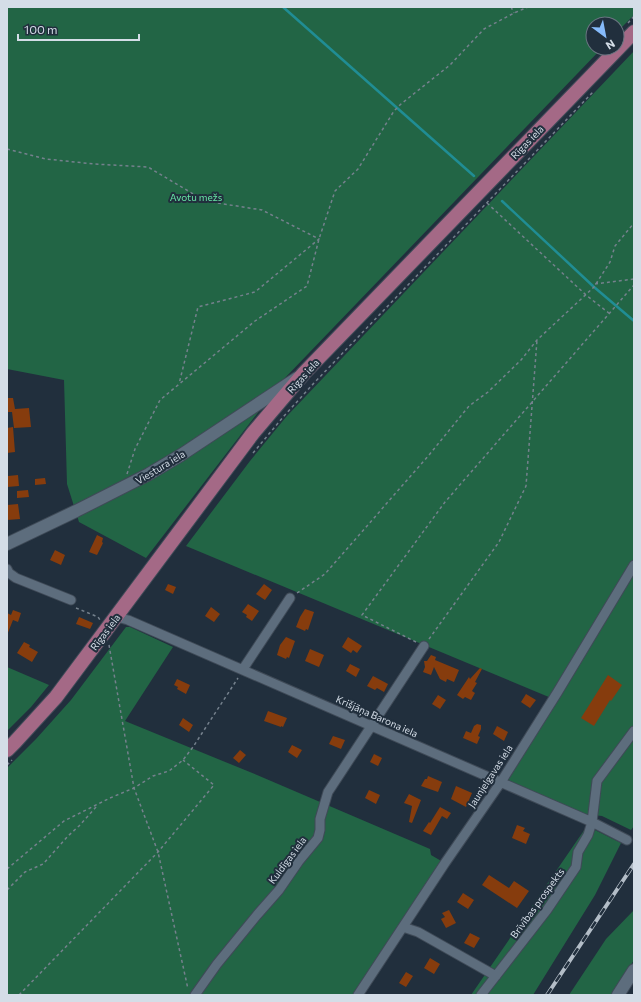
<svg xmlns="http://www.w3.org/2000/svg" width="641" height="1002" viewBox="0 0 641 1002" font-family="Commissioner,sans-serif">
  <rect width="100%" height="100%" fill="#212f3d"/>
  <!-- green -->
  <path fill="#226545" d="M7 7H634V15L617 32V24H593V48H602L283 380 146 558 79 522 67 484 64 380 7 369Z
    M634 51V826L631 830 602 816 593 815 592 822 507 780 556 700 186 546 250 461 286 417Z
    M126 627H130L173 647 125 721 257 775 430 849 431 855 443 862 358 995H7V768L36 739 71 700Z
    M7 667 49 685 31 707 7 731Z
    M587 826 621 843 595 895 533 995H471Z
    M634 910V960L612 995H569L606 939Z"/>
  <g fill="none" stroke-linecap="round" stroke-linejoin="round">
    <!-- stream -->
    <path stroke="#208d94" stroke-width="2.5" d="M283 7 474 176
      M502 201 594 287 634 321"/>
  </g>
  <!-- building -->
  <path fill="#863c0d" d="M7 398H13L15 409 29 408 31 427 14 428 12 412H7Z
    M13 427 15 452 7 453V428Z
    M18 475 19 486 7 487 8 476Z
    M45 478 46 484 35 485V479Z
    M28 490 29 497 17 498V491Z
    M18 504 20 519 7 520V505Z
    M97 535 103 538 102 542 103 543 97 555 89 552Z
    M55 550 65 555 61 565 50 560Z
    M168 584 176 587 173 594 165 590Z
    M264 584 272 590 265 600 256 594Z
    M248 604 259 611 252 621 246 617 247 615 242 612Z
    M211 607 220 614 214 622 205 616Z
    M305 609 314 612 308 630 306 629 305 631 296 627 300 617Z
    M13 610 21 613 18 622 13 620 7 635V613L11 615Z
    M79 617 93 623 90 629 76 624Z
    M286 637 295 641 289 658 287 657 286 659 277 655 280 645Z
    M348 637 362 646 357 653 353 650 351 653 342 647Z
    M24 642 30 645 29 647 38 652 32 662 17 653Z
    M310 649 324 655 319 667 305 661Z
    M431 655 436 657 435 660 459 670 454 682 447 679 446 682 440 679 434 667 431 675 423 672 425 667 424 661H427Z
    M350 664 360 669 356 677 346 671Z
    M480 668 482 669 475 682 477 683 472 691 475 693 471 700 465 697 463 699 457 695 469 677 470 679Z
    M608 675 622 685 611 701 610 700 594 726 581 718Z
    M373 676 388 684 384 692 377 688 375 690 367 686Z
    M177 679 190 685 186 694 177 689 178 687 174 685Z
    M526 694 536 700 530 708 521 702Z
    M438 695 446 700 440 709 432 704Z
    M268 711 287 718 283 727 281 726V727L264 721Z
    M183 718 193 725 189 732 179 725Z
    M477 724 481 725V729L478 736 480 737 477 744 463 738 466 731 471 733 474 726Z
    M497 726 508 732 504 741 493 734Z
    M333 736 345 740 341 749 329 744Z
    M292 745 302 750 297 758 288 752Z
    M240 750 246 755 239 763 233 758Z
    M374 754 382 758 378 766 370 762Z
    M428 776 442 782 438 792 421 786 425 779H427Z
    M456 786 472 793 466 807 451 799Z
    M369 790 380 795 376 804 365 798Z
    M409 794 421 800 412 823 409 822 412 806 404 803Z
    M440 807 451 813 447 819 442 816 431 835 423 831 429 822 430 823Z
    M517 825 525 828 523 831 530 834 526 844 512 838Z
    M489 875 509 888 514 881 529 891 517 908 482 885Z
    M463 893 474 900 468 909 457 902Z
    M449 910 456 923 446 928 441 919 445 917 442 913Z
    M470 933 480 938 474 948 464 943Z
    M430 958 440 964 434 974 424 968Z
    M406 972 413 976 406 987 399 983Z"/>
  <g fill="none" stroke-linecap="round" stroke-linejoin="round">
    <!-- street casing -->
    <g stroke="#3f4a57" stroke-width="11">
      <path id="street" d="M7 569 9 573 16 578 71 600
        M117 617 128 620 592 822 627 840
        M243 669 290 598
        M403 927 418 932 496 976
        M195 995 217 964 257 915 279 890 299 861 318 838 320 830V819L328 792 424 646
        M358 995 445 863 501 782 557 693 634 565
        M481 995 547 910 576 867 578 852 588 835 592 822 597 781 634 731"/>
    </g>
    <!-- secondary casing -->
    <g stroke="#3f4a57" stroke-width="14">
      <path id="secondary" d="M7 544 76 511 149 474 181 455 297 378
        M618 995 634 970"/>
    </g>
    <!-- primary casing -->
    <g stroke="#3f4a57" stroke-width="16">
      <path id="primary" d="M7 750 15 742 56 697 253 433 304 373 634 32"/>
    </g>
    <!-- path -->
    <path stroke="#75818d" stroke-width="1.5" stroke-dasharray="3 3" stroke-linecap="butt" d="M511 7 514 13
      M628 23 634 16
      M7 149 46 159 94 164 148 167 205 201 262 210 319 239 255 292 198 307 179 384
      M487 203 586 295 610 314
      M595 284 634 279
      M253 453 284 416 314 383 593 92
      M127 474 135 449 160 400 255 321 307 286 319 239 335 191 358 169 394 111 401 104 450 65 484 29 514 13 528 7
      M297 593 325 574 429 455 469 406 488 392 521 360 537 340 594 287 610 262 615 246 634 223
      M76 608 98 617 100 620
      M429 639 499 542 526 486 537 340
      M416 642 362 615 445 502 634 285
      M109 645 134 788 158 852 188 989
      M7 765 12 760
      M7 869 64 821 110 798 134 788 153 776 169 771 183 760 193 747 238 678
      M7 890 25 872 43 864 68 836 79 826 97 806
      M19 995 158 852 214 785 183 760"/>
    <!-- street -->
    <use href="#street" stroke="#5d6d7d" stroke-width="9"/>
    <!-- secondary -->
    <use href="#secondary" stroke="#5d6d7d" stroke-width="12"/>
    <!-- primary -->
    <use href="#primary" stroke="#a46986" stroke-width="14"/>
    <!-- rail casing -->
    <g stroke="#b3bdc7" stroke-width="4">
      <path id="rail" d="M547 995 634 864"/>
    </g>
    <!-- rail -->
    <use href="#rail" stroke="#212f3d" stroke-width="2.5" stroke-dasharray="8" stroke-linecap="butt"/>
  </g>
  <g text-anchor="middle" stroke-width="4" stroke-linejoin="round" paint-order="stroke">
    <!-- street labels -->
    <g font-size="10" fill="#d4dde7" stroke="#212f3d">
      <text transform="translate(527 142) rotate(-46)" y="4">Rīgas iela</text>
      <text transform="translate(303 376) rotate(-48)" y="4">Rīgas iela</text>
      <text transform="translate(160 467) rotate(-31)" y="4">Viestura iela</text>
      <text transform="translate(105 632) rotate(-53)" y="4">Rīgas iela</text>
      <text transform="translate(377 716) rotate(24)" y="4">Krišjāņa Barona iela</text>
      <text transform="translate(490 776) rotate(-57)" y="4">Jaunjelgavas iela</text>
      <text transform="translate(287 860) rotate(-53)" y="4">Kuldīgas iela</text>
      <text transform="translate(537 903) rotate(-54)" y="4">Brīvības prospekts</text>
    </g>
    <!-- park labels -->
    <g font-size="10" fill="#67e5a6" stroke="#212f3d">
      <text x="196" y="201">Avotu mežs</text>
    </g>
  </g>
  <!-- border -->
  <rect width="641" height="1002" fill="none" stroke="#d4dde7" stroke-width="16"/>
  <!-- north arrow -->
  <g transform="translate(605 36) rotate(148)"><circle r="19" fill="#212f3d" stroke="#697581"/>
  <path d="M0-3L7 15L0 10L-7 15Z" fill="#86bbfb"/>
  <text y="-6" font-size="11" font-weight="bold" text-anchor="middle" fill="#d4dde7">N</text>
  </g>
  <!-- scale -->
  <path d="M18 34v6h121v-6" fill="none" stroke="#d4dde7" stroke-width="2"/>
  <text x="24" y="34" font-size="12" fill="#d4dde7" stroke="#212f3d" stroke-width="3" paint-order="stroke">100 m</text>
</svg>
